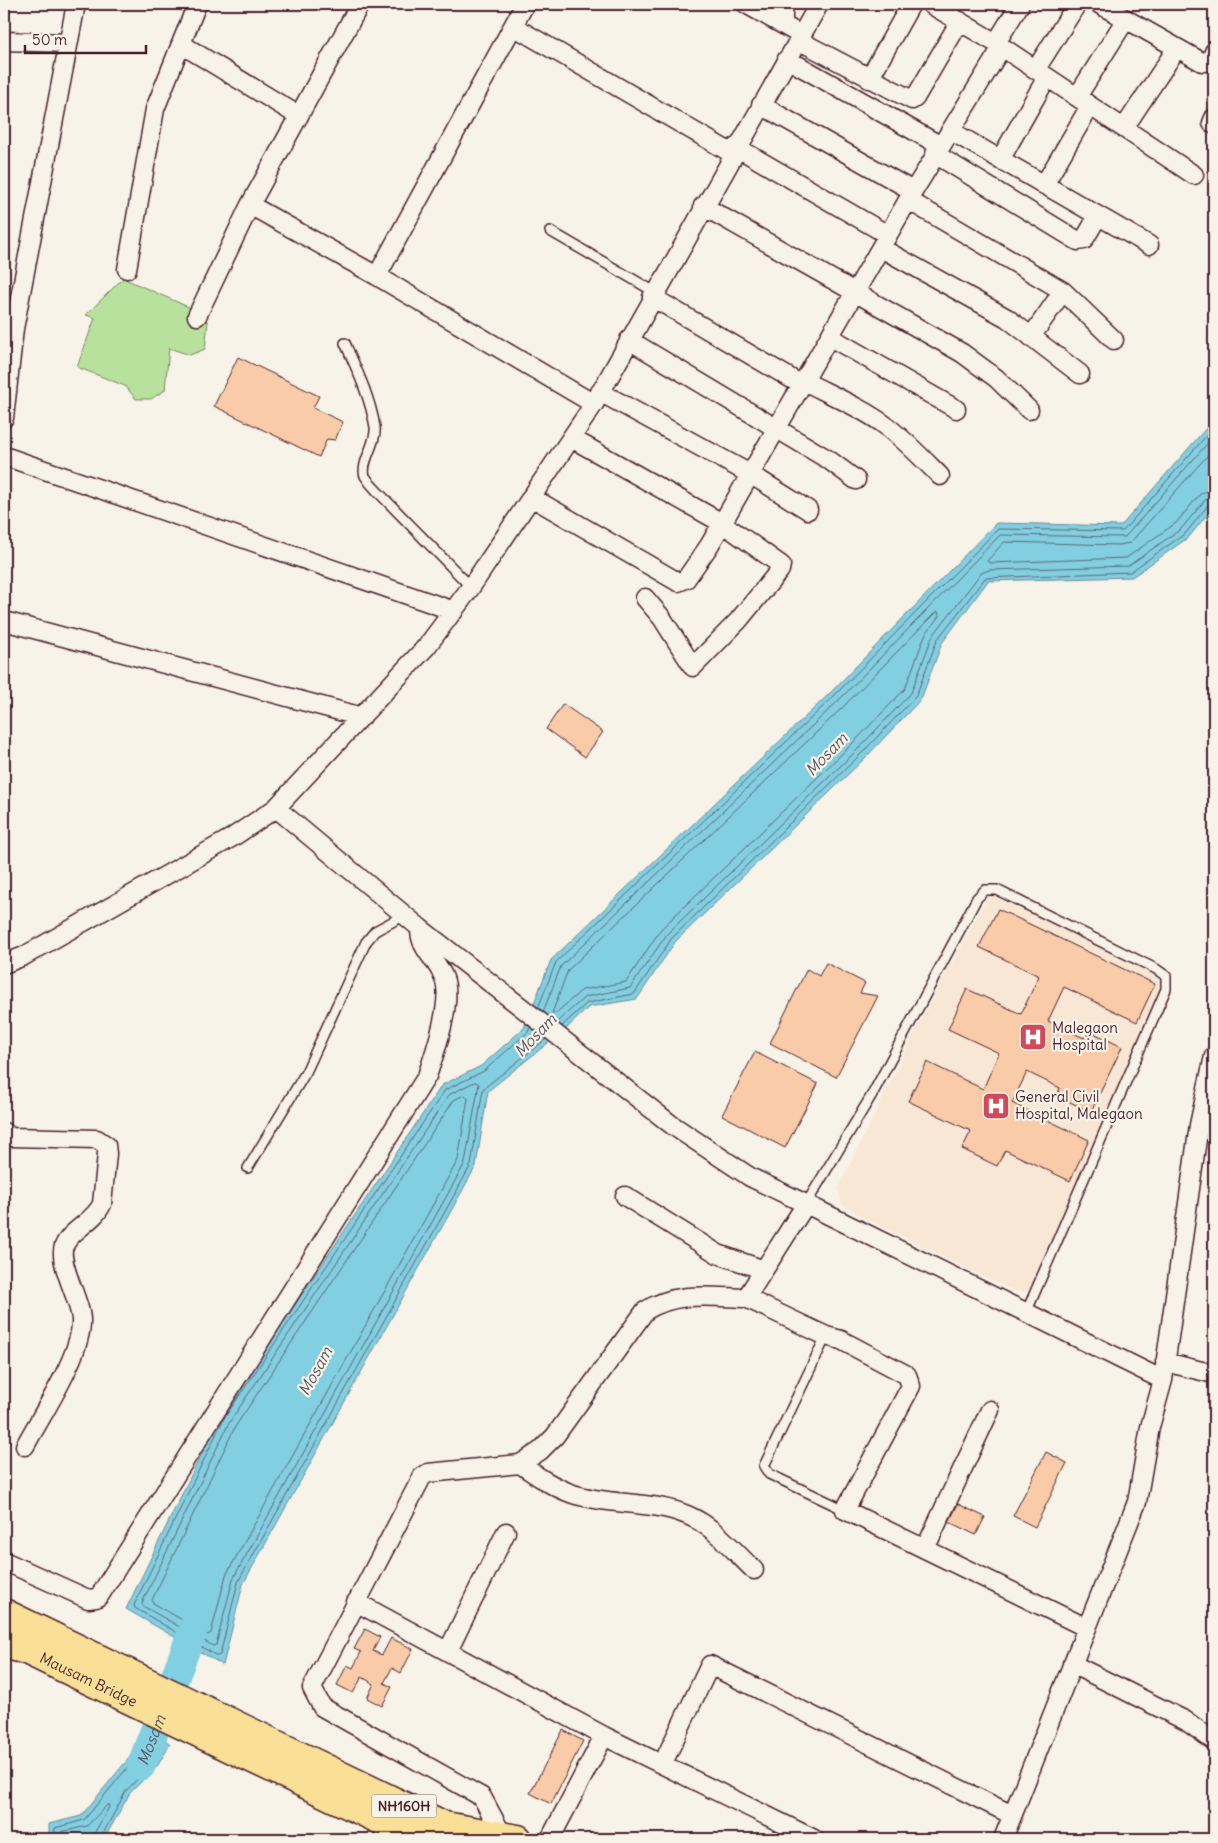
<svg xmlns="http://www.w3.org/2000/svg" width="1218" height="1843" viewBox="0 0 1218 1843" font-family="Delius,sans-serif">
  <rect width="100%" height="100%" fill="#f7f3e8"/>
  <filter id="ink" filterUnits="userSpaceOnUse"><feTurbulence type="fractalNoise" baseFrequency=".02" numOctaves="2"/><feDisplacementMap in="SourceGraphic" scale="10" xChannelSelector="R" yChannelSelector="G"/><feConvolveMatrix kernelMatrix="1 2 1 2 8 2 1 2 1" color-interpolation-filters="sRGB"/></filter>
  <g filter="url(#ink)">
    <!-- built -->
    <path fill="#f8e7d5" d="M993 893 1163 977 1164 987 1035 1284 1025 1292 1014 1291 862 1217 842 1204 838 1189 926 1010 987 898Z"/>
    <!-- green -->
    <path fill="#b8e19d" stroke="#818064" d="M123 278 195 310 208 322 205 349 190 355 169 348 165 390 151 399H136L125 386 77 367 95 318 86 315Z"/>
    <!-- water -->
    <path fill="#82cfe2" stroke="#6c8999" d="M1214 419V506L1189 537 1132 577 988 581 942 643 921 699 866 757 675 942 637 999 589 1007 568 1027 488 1091 476 1166 243 1584 223 1665 126 1609 219 1418 442 1085 481 1066 524 1028 551 960 828 695 996 523 1121 526Z
      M153 1729 170 1744 158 1765 130 1793 104 1839H49V1824L81 1816Z"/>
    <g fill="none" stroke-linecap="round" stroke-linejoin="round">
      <!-- shore -->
      <path stroke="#606574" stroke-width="1" d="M1214 448 1130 543 1119 545 1004 542 987 561 990 563 1126 558 1176 523 1201 493 1214 489
        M938 612 939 616 925 635 905 689 852 744 661 929 626 982 582 990 556 1013H552L568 970 841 709 935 613Z
        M538 1008 556 962 831 699 998 529 1123 531 1214 427
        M543 1012 561 966 836 703 1000 535 1125 537 1214 436
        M557 1022 585 997 630 988 667 934 858 749 911 693 932 637 981 573 989 570 1128 566 1181 529 1205 500 1214 497
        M562 1026 587 1003 634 994 672 938 862 753 916 696 937 640 985 578 1130 572 1186 533 1208 505 1214 503
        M530 1027 528 1032 484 1071 445 1090 223 1420 134 1605 135 1608 217 1656 220 1655 238 1582 471 1165 483 1089 546 1039
        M475 1082 479 1084 465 1163 233 1579 216 1645 213 1646 143 1606 142 1603 229 1423 449 1095Z
        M465 1095 468 1098 458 1160 226 1575 211 1633 208 1635 153 1603 152 1600 235 1427 454 1100Z
        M54 1839 55 1828 84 1820 152 1738H155L163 1747 154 1762 126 1791 100 1839
        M60 1839 61 1832 87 1826 108 1804 109 1807 95 1832 94 1839"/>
      <!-- river -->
      <path stroke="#82cfe2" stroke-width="29" id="s1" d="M141 1766 201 1609"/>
    </g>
    <!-- building -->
    <path fill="#facba9" stroke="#4a1f2b" d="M238 357 319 396 313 408 343 422 335 440 327 439 319 457 214 406Z
      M563 704 603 732 585 757 546 729Z
      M998 909 1155 984 1137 1022 1064 987 1048 1021 1084 1038 1088 1030 1122 1047 1091 1112 1057 1096 1060 1088 1027 1072 1012 1103 1089 1140 1070 1181 1005 1150 997 1166 962 1149 971 1131 908 1101 927 1062 983 1089 999 1053 948 1029 967 989 1021 1014 1039 976 979 947Z
      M826 963 865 983 860 993 878 996 836 1077 770 1043 807 969 819 976Z
      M755 1052 818 1084 785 1148 722 1115Z
      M1046 1452 1067 1463 1035 1527 1013 1516Z
      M958 1504 985 1517 976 1535 949 1522Z
      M365 1629 380 1637 373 1651 382 1655 391 1638 413 1649 401 1673 392 1668 384 1683 392 1687 382 1706 367 1698 374 1684 362 1677 353 1693 337 1685 347 1665 353 1668 361 1652 354 1649Z
      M563 1730 583 1741 551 1804 530 1793Z"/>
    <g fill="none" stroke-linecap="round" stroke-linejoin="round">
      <!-- lane casing -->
      <g stroke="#4a1f2b" stroke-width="12">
        <path id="lane" d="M550 231 655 292
          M345 343C357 370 370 397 375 427 377 443 360 463 365 476 368 481 373 487 377 491L471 587
          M248 1168 306 1072 366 942 375 931 405 915
          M806 1204 873 1093 977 898 985 890H997L1156 969 1166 976V989L1026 1313
          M826 1336 764 1466 769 1474 845 1510"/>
      </g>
      <!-- street casing -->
      <g stroke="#4a1f2b" stroke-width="21">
        <path id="street" d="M360 4 250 205 377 276
          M525 4 377 276 594 404
          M746 4 801 35
          M783 4V25
          M930 4 996 43 1194 175
          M1099 4 1202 62H1210L1214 52
          M513 26 733 154
          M798 40 912 100 915 98 960 21
          M4 41 68 43
          M996 43 1020 4
          M181 44 299 116
          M787 59 941 146
          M1036 69 1077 4
          M869 79 911 4
          M1077 97 1126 19
          M761 105 913 191
          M1212 123 1214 118
          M1124 128 1177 48
          M951 131 1149 245
          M736 147 888 235
          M935 154 1078 241 1084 240 1098 216
          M1000 160 1047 77
          M1044 185 1090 106
          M908 200 1063 291 1114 340
          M703 206 962 353 996 378 1029 410
          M881 248 1007 318 1080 374
          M127 269 155 109 197 4
          M652 297 802 385
          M197 316 250 205
          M830 337 956 409
          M1031 337 1063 291
          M629 340 829 460 856 480
          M804 381C833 396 864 409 889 428 908 443 924 460 940 476
          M600 392 750 474 808 510
          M4 418 14 329 76 4
          M571 438 722 523 781 565 780 570 738 621 693 667 662 618 645 598
          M4 456 454 611
          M531 497 678 582 686 579 709 546 908 200 1002 47
          M4 621 362 717
          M276 808 427 646 471 587 594 404 819 4
          M4 964 24 956 233 837 276 808 420 928 672 1125 750 1177 806 1204
          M4 1132 11 1137 97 1139 106 1145 107 1154 102 1204C94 1222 71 1229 64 1246 57 1264 83 1303 81 1324 79 1359 42 1414 25 1446
          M625 1196 718 1254 764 1270
          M746 1298 826 1336 841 1340 907 1375 911 1386 845 1510 1087 1628
          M1165 1362 1214 1374
          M1163 1380 1199 1125 1214 1056
          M520 1464C537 1476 553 1487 573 1494 610 1506 651 1500 687 1515 714 1526 733 1550 754 1570
          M925 1549 990 1410
          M4 1561 88 1599 96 1598 100 1595 427 1076C435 1053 453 1001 444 978 437 959 419 949 420 928
          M356 1602 604 1736
          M448 1651 506 1532
          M1072 1664 1186 1721 1214 1741
          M663 1763 710 1665 1012 1815
          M503 1836 482 1797 322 1707 312 1688 422 1477 428 1473 520 1464 540 1451 555 1436 645 1311C676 1291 711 1297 746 1298L806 1204 1163 1380 1150 1427 1137 1502 1003 1839
          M550 1839 604 1736 814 1839"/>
      </g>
      <!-- highway casing -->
      <g stroke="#4a1f2b" stroke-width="31">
        <g id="highway">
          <path d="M4 1613 445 1826 518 1839"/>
          <path id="s2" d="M4 1644 26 1650 420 1839"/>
        </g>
      </g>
      <!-- lane -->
      <use href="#lane" stroke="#f7f3e8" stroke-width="9"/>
      <!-- street -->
      <use href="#street" stroke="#f7f3e8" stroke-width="18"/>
      <!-- highway -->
      <use href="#highway" stroke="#f9e096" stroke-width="28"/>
    </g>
  </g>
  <!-- icons -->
  <defs>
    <g id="hospital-square" transform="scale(1.4375)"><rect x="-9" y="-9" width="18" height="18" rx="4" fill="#d1495b" stroke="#f7f3e8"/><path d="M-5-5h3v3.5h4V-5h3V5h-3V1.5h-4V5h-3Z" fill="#fff"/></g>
  </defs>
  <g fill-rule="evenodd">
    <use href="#hospital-square" x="1033" y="1037"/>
    <use href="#hospital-square" x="996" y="1106"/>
  </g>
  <g text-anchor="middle" stroke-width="4.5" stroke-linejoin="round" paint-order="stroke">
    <!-- shield labels -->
    <rect fill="#f7f3e8" stroke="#7e5f64" stroke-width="1" x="371.5" y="1794.5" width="65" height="23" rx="4"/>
    <g font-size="14" font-weight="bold" fill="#4a1f2b">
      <text x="404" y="1811">NH160H</text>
    </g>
    <!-- poi labels -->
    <g font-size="15" fill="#4a1f2b" stroke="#f7f3e8" text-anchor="start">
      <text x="1052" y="1033">Malegaon<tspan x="1052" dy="17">Hospital</tspan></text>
      <text x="1015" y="1102">General Civil<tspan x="1015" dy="17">Hospital, Malegaon</tspan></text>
    </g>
    <!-- street labels -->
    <g font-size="15" fill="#4a1f2b" stroke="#f7f3e8">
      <text dy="5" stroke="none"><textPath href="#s2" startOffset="92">Mausam Bridge</textPath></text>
    </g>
    <!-- water labels -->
    <g font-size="16" font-style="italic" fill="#5b5462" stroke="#f7f3e8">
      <text transform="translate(826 754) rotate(-46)" y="6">Mosam</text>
      <text transform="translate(535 1035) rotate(-46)" y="6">Mosam</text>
      <text transform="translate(315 1371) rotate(-61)" y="6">Mosam</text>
      <text dy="6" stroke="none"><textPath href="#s1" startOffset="28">Mosam</textPath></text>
    </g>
  </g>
  <!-- margin -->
  <rect width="1218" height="1843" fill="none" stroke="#f7f3e8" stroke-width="20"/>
  <rect x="10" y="10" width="1198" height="1823" fill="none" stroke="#4a1f2b" stroke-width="2" filter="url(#ink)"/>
  <!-- scale -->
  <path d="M25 45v8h121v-8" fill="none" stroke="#4a1f2b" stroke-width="2.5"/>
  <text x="32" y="45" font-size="15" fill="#4a1f2b" stroke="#f7f3e8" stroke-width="4" paint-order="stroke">50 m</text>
</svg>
